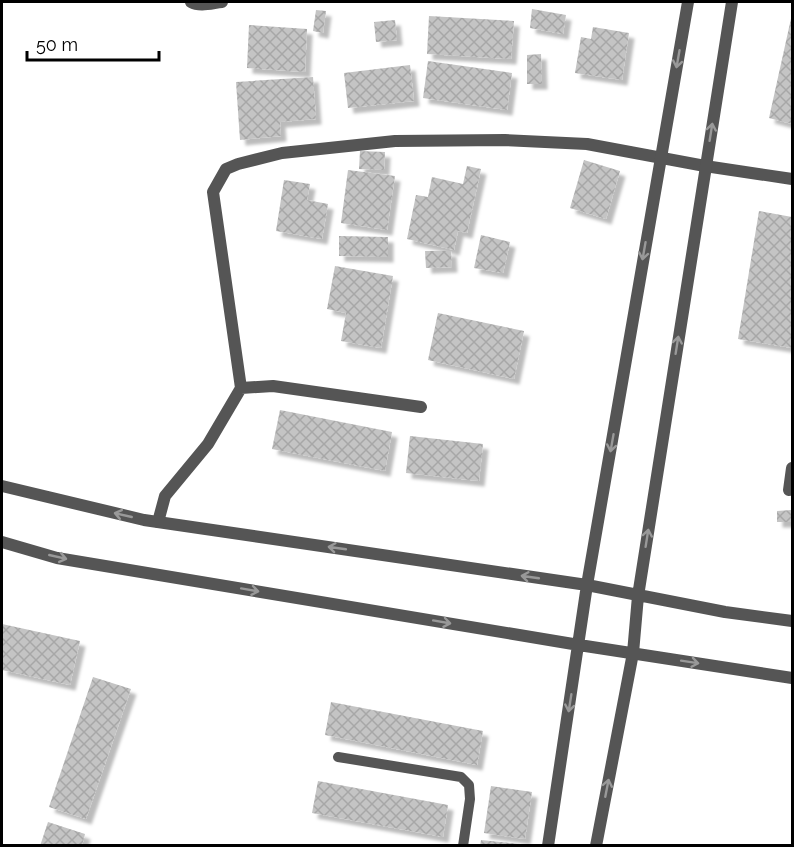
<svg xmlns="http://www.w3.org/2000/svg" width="794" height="847" viewBox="0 0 794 847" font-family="Raleway,sans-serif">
  <defs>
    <pattern id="building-cross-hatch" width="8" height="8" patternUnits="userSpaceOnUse" patternTransform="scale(1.5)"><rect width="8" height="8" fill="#c4c4c4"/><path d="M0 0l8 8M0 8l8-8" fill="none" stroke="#a7a7a7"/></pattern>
    <filter id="shadow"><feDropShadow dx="5.5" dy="5.5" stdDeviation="1.5" flood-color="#0004"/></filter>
  </defs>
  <rect width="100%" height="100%" fill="#fff"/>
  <!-- building -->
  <path fill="url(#building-cross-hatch)" filter="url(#shadow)" d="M532 9 566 15 563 34 530 28Z
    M316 10 326 11 323 33 313 31Z
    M792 14V124L769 118Z
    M429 16 514 21 511 59 427 54Z
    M395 20 397 40 376 42 374 22Z
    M249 25 307 29 305 72 247 68Z
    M593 27 629 33 622 80 575 73 581 37 591 39Z
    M541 54 542 84H527V55Z
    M428 61 512 73 507 110 423 98Z
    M410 65 414 101 348 108 344 73Z
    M313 77 316 119 280 122 281 136 240 140 236 82Z
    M360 151 385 152 384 170 359 169Z
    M584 160 620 171 606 219 570 208Z
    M467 166 481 169 467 233 458 231 454 250 407 239 416 195 428 197 432 177 463 184Z
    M348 170 395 176 387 230 341 223Z
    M284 180 310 184 307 200 328 204 322 239 276 231Z
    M759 211 792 217V348L738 339Z
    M481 235 510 242 503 273 474 268Z
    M339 236 388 237V257L339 256Z
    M425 251H451L452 267 426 268Z
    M335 266 393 276 381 348 341 341 346 313 327 309Z
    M438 313 524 331 514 379 428 360Z
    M280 410 392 432 385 471 272 449Z
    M410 436 483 444 479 481 406 473Z
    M791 510V522H777V511Z
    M2 624 80 641 70 685 2 670Z
    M93 677 131 689 86 819 49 807Z
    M331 702 483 731 477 765 325 735Z
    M318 781 448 805 443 837 312 813Z
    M491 786 532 792 525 839 484 833Z
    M48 822 85 834 82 846H40Z
    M481 840 521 844 520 846H480Z"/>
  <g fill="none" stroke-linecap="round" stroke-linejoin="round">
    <!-- service -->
    <path stroke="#555" stroke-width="10" d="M338 757 461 777 469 785 470 799 463 846"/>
    <!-- minor -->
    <path stroke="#555" stroke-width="12" d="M191 2C200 7 212 3 222 2
      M241 388 213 192 226 169 238 164 282 153 395 141 505 140 587 144 705 166 792 179
      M789 490 792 468
      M158 522 165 496 208 444 241 388 273 386 421 407"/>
    <!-- tertiary -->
    <path stroke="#555" stroke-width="12" d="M2 486 144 520 587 585 725 612 792 621
      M2 542 57 558 579 645 792 678
      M548 846 587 585 688 2
      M596 846 633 653 638 596 732 2"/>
  </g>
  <!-- one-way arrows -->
  <defs><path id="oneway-shaft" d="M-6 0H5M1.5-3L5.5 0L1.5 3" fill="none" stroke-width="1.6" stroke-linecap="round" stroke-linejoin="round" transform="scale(1.5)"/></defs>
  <g stroke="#999">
    <use href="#oneway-shaft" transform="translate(678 59) rotate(100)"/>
    <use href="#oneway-shaft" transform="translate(711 132) rotate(-81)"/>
    <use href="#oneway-shaft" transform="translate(644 251) rotate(100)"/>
    <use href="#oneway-shaft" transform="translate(677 345) rotate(-81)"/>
    <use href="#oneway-shaft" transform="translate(612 443) rotate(100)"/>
    <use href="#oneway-shaft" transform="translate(123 515) rotate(-167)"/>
    <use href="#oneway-shaft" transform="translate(647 538) rotate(-81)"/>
    <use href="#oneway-shaft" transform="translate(337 548) rotate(-172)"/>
    <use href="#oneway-shaft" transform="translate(58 557) rotate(13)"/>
    <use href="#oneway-shaft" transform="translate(530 577) rotate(-172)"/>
    <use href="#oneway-shaft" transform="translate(250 590) rotate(10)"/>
    <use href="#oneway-shaft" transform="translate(442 622) rotate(10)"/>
    <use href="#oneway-shaft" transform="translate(690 662) rotate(9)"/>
    <use href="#oneway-shaft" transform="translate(570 703) rotate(99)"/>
    <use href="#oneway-shaft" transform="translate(607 788) rotate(-79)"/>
  </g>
  <!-- border -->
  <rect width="794" height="847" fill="none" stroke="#000000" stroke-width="6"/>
  <!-- scale -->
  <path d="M27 51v9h132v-9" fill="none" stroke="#000000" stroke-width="3"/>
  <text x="36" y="51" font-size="18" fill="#000000" stroke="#ffffff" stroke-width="4.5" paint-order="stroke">50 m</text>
</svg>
